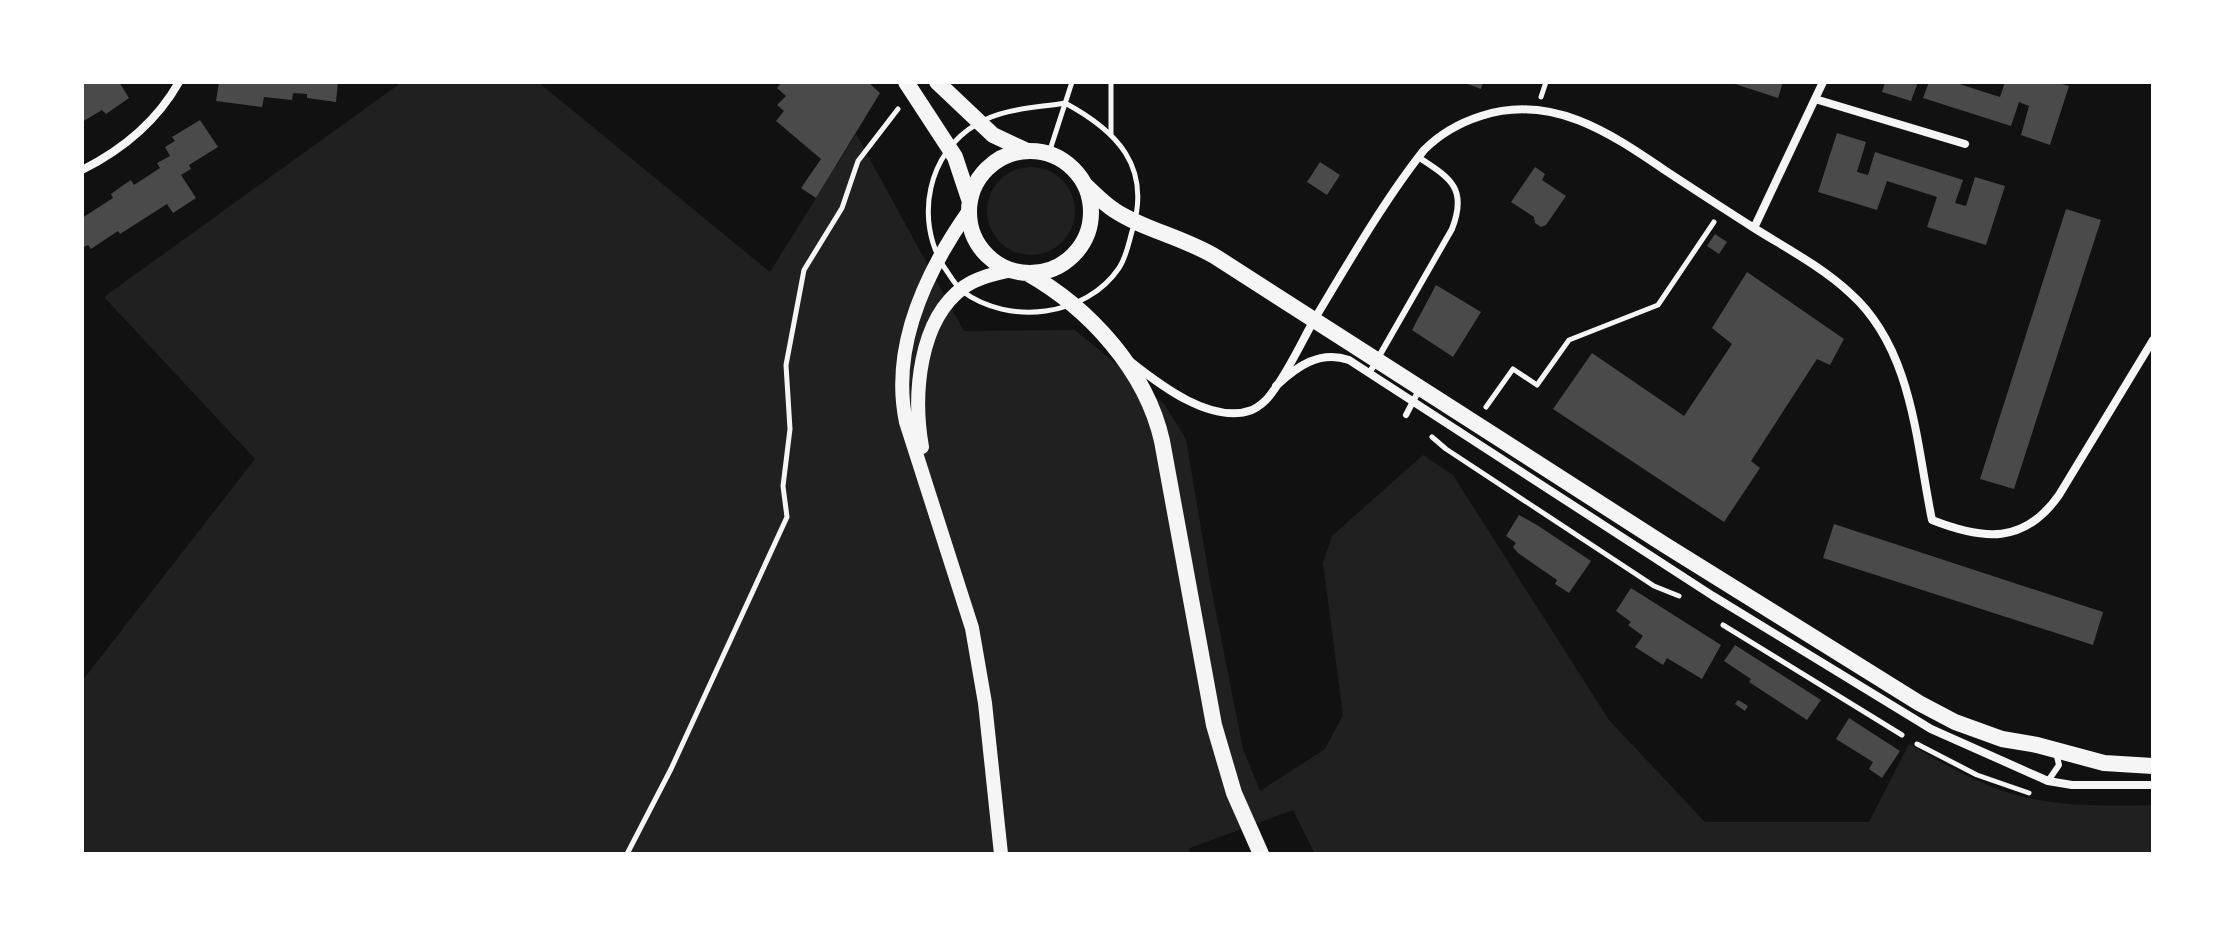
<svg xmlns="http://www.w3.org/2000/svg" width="2235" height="936" viewBox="0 0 2235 936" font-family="Bitter,serif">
  <rect width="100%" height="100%" fill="#111"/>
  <!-- green -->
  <path fill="#202020" d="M402 82H538L770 272 856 134 964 331 1075 330 1164 404 1186 439 1210 582 1243 749 1260 791 1325 749 1343 715 1323 563 1332 536 1423 455 1453 475 1609 720 1705 822H1869L1909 744C1943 763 1978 784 2016 795 2059 807 2109 806 2153 805V854H1315L1293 810 1190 848 1188 854H82V681L255 459 104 297Z
    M987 211a44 44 0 1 1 88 0a44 44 0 1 1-88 0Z"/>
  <!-- building -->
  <path fill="#4a4a4a" d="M82 82H119L129 98 106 114 102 110 82 122Z
    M219 82H338L336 102 307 98V94L293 93 292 100 264 97 262 107 216 101Z
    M782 82H868L880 93 816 198 801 188 821 159 776 121 784 111 777 105 786 96 777 88Z
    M1462 82H1483L1481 89Z
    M1729 82H1783L1778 98Z
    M1885 82H1918L1911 101 1882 92Z
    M1929 82H1953L2000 97 2005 82H2055L2069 86 2050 145 2021 135 2029 106 2019 102 2011 126 1923 98Z
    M200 120 218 147 189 165 191 169 181 175 196 198 173 213 167 204 120 234 118 231 91 249 88 245 82 248V218L113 198 111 194 122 186 131 180 134 185 160 168 157 163 170 156 165 147 175 141 172 137Z
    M1837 133 1866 142 1857 172 1868 175 1875 152 1884 155 1963 180 1955 203 1966 206 1975 177 2005 186 1986 245 1927 227 1937 197 1934 196 1887 181 1877 210 1818 192Z
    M1320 162 1340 175 1327 195 1307 182Z
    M1535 167 1545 174 1542 180 1566 196 1546 225 1541 227 1535 223 1534 217 1511 202Z
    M2066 209 2101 220 2014 489 1980 479Z
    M1715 234 1727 242 1719 254 1707 246Z
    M1747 272 1844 339 1830 365 1817 359 1751 461 1760 468 1724 522 1553 409 1592 353 1684 416 1732 344 1712 328Z
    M1436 285 1481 312 1453 357 1412 330Z
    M1519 515 1537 525 1591 561 1569 593 1555 584 1557 580 1518 553 1513 547 1516 543 1506 536Z
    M1834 524 2103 612 2093 645 1823 558Z
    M1631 588 1721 645 1702 679 1667 658 1663 665 1635 647 1643 636 1628 625 1631 622 1616 611Z
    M1735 645 1821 700 1807 720 1749 682 1751 679 1724 661Z
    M1738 700 1748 706 1745 711 1735 704Z
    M1849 718 1900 751 1882 778 1869 769 1873 762 1836 739Z"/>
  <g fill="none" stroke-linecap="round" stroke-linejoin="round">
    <!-- path -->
    <path stroke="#f5f5f5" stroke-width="5" d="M1541 97 1546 82
      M1065 103C1117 131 1151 166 1133 228 1129 241 1127 256 1119 268 1086 317 1009 326 962 291 955 285 949 274 944 267 914 219 928 152 977 124 1003 108 1036 108 1065 103Z
      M1111 134V82
      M1049 153 1072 82
      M1486 407 1513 369 1537 385 1569 340 1658 305 1714 222
      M1432 437 1446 449 1654 586 1679 596
      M1723 625 1902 735
      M1917 744 1977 775 2029 793
      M627 854 671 769 787 517 783 486 790 429 786 365 804 270 842 208 858 161 898 109"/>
    <!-- service -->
    <path stroke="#f5f5f5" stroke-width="6" d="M1370 372 1452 229C1468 188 1450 178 1418 157
      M1406 415 1419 390
      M2048 781 2059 765 2056 752"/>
    <!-- minor -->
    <path stroke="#f5f5f5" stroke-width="8" d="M1815 99 1965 144
      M82 170C122 150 157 121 179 82
      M1754 228C1786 248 1822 267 1850 293 1913 349 1916 443 1932 520 1983 540 2024 545 2059 495L2153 340
      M1131 362C1160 385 1212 425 1252 410 1260 406 1266 401 1271 394 1288 372 1300 345 1314 320 1347 265 1385 199 1424 150 1440 134 1459 123 1481 116 1552 93 1610 133 1666 171 1695 190 1724 209 1754 228L1823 82
      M1276 386C1297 366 1320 350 1349 360L1713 596 1931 729 2048 781 2072 785H2153"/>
    <!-- tertiary -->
    <path stroke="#f5f5f5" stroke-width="14" d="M968 212C926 272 890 346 906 422L972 628 985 703 1001 854
      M922 447C913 396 918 320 964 287 978 277 995 274 1011 270"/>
    <!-- secondary -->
    <path stroke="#f5f5f5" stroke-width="16" d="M906 82 955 157 969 199
      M937 82 993 135 1025 150
      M969 212a61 61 0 1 1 122 0a61 61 0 1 1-122 0Z
      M1085 185C1094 193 1103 203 1114 210 1142 229 1183 237 1216 257L1665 545 1919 703 1955 722 2002 739 2037 745 2104 763 2153 766
      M1027 273C1089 308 1146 370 1162 441L1214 725 1234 793 1261 854"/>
  </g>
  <!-- border -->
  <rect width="2235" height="936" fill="none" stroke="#ffffff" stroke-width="168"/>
</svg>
